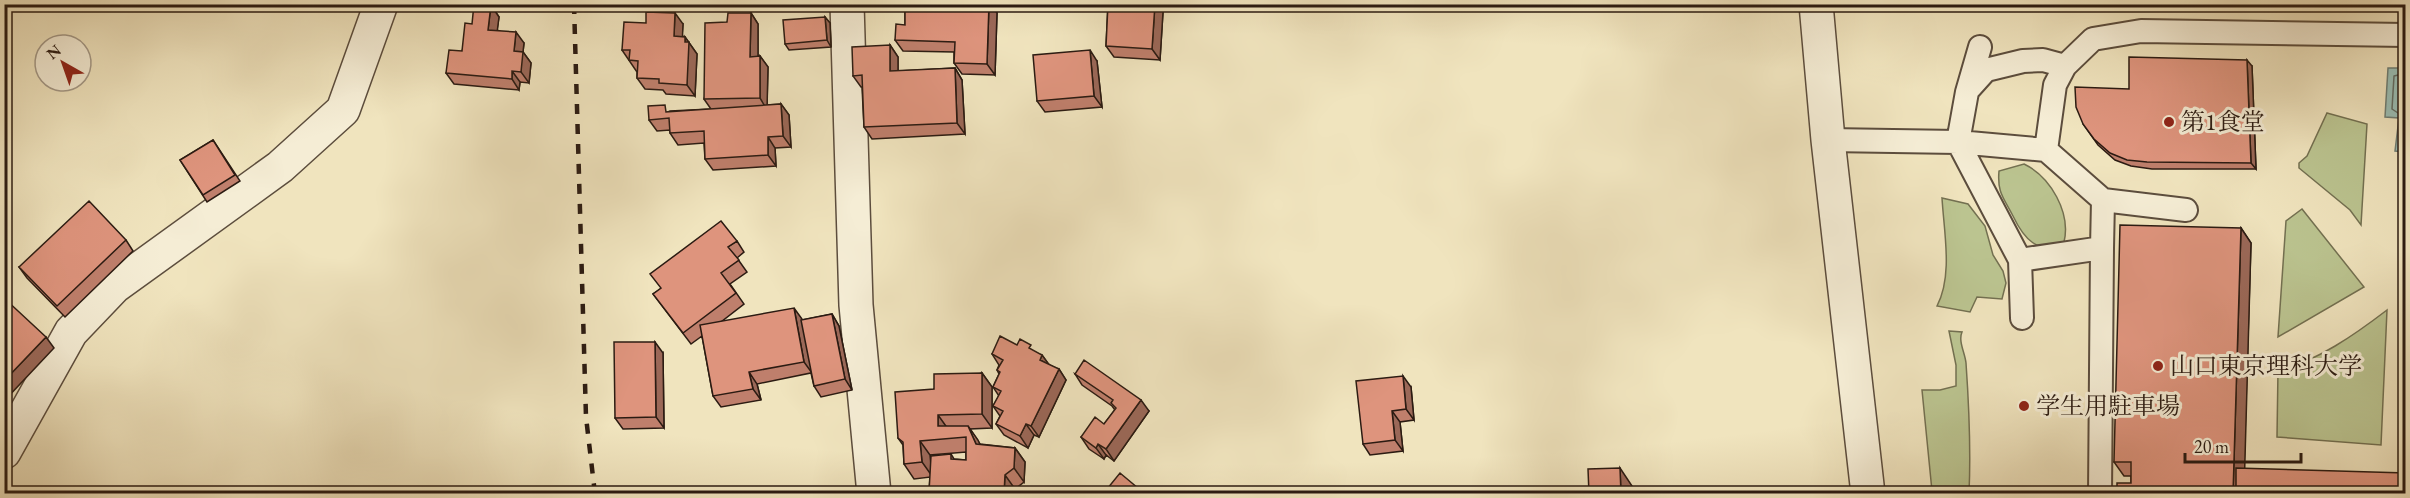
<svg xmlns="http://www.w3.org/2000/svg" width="2410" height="498" viewBox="0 0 2410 498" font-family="'EB Garamond','Noto Serif JP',serif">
  <rect width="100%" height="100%" fill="#f0e4be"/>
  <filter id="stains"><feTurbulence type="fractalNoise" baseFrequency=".00333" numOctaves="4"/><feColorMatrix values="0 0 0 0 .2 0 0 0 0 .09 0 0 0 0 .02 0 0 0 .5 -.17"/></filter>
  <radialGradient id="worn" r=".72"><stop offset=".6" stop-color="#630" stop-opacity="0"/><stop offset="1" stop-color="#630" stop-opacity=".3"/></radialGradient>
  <!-- green -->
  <path fill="#bbc490" stroke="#737051" stroke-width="1.5" d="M2327 113 2367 124 2361 225 2350 210 2299 168V163L2307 156Z
    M2024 164C2051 177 2071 213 2064 242 2038 257 2023 237 2013 216 2004 198 1997 193 1999 171Z
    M1942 198 1968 204 1985 226 1993 255 2003 271 2006 283 2002 299 1977 297 1970 312 1937 306C1953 275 1944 233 1942 198Z
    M2302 209 2364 287 2278 337 2286 221Z
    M2387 310 2381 445 2277 437 2278 370C2315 363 2357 333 2387 310Z
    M1949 331 1962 332C1958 341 1965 353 1966 363 1969 406 1971 450 1969 493H1932V491L1922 390H1940L1956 386V365Z"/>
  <!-- water -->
  <path fill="#9abeb4" stroke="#6e7d73" stroke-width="1.5" d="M2388 68H2405V152L2395 151 2399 118 2385 117Z"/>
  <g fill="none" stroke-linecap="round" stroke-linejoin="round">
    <!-- shore -->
    <path stroke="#626c63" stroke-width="1.5" d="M2406 73 2394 76 2392 109 2404 117 2402 143 2406 146"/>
    <!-- service casing -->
    <g stroke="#5c4d3d" stroke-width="26">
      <path id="service" d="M1980 47 1967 92 1958 142 2020 260 2022 318
        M1968 90 1986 70 2023 61 2043 60 2065 66
        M1828 140 1958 142 2046 150 2103 200 2186 210
        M2046 150 2055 85 2065 66 2093 39 2141 31 2406 35
        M2020 260 2102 248 2103 200
        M2100 494 2102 248"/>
    </g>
    <!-- minor casing -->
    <g stroke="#5c4d3d" stroke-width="36">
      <path id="minor" d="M847 4 856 305 874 494
        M4 452 71 332 114 287 280 167 343 110 381 4"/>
    </g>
    <!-- tertiary casing -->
    <g stroke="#5c4d3d" stroke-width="36">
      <path id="tertiary" d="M1816 4 1828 140 1868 494"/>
    </g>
    <!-- service -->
    <use href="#service" stroke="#f5edd5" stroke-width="22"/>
    <!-- minor -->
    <use href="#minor" stroke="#f5edd5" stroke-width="33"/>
    <!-- tertiary -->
    <use href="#tertiary" stroke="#f5edd5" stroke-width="33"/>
    <!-- rail -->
    <path stroke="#2b1b12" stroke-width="4.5" stroke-dasharray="10 10" stroke-linecap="butt" d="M574 4 586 417 595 494"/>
  </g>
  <!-- wall -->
  <path fill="#bf7f6c" stroke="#2b1b12" stroke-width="1.5" fill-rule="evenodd" d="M739 4H760V6Z
    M874 4H923L926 10 969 11V4H991L997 13 995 75 962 74 954 63V52L903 51 895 40 905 25V11H878Z
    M1010 4H1032L1011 6Z
    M1108 4H1157L1163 12 1160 60 1114 57 1106 46Z
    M491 5 499 17 497 30 524 43 523 52 531 63 529 83 520 82 519 90 454 84 446 73 462 51 472 24Z
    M751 13 758 24V56H760L768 67 767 105 781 104 789 115 791 147 775 148 776 166 713 170 705 159 704 143 678 145 670 133V130L657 131 649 120 670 111 711 109 704 99 727 22Z
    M825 17 830 23 831 47 789 50 785 44Z
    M683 24 682 36 685 37 697 54 695 96 666 94 663 90 645 89 637 78V72L622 50Z
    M890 45 898 57V71L955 68 962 80 965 134 872 139 864 127 862 87H861L853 76Z
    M1097 61 1102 107 1045 112 1037 101Z
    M2252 66 2256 169H2152L2131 166 2115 160 2098 145 2083 124 2129 89Z
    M213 140 240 181 207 202 180 160Z
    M2241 228 2251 243 2244 468 2131 483V476H2124L2114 462Z
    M126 240 133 251 65 317 27 278 19 267Z
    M737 241 744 252 737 258 747 272 730 284 744 304 721 322 802 320 832 314 839 326 852 390 821 397 814 386 811 373 757 384 761 400 721 407 713 396 702 336 691 344 653 294Z
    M1017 345 1042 355 1049 365 1059 369 1066 380 1039 437 1034 435 1028 448 1004 435 996 424 1000 416 993 406 999 396 993 387 999 374 997 370 999 365 992 354Z
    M663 353 664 428 623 429 615 418Z
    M982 373 992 387V428L970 429 980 444 1015 448 1025 462 1024 482 1015 489V494H930L929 492 930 477 914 479 904 464 903 445 898 438 934 389ZM966 452V460L954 459 951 454 931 461 930 455Z
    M1075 374 1149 411 1114 461 1106 455 1104 459 1089 449 1081 437 1104 424 1115 410 1112 406 1082 385Z
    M1411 387 1414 420 1400 422 1403 451 1370 455 1363 444Z"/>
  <!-- shaded-wall -->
  <path fill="#9b6858" stroke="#2b1b12" stroke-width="1.5" d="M989 4H991L997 13 995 75 987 64Z
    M1155 4H1157L1163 12 1160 60 1152 49Z
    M491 5 499 17 496 41 488 30Z
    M675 13 683 24 682 47 674 36Z
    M751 13 758 24V68L750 57Z
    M825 17 830 23 831 47 827 40Z
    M516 32 524 43 523 52 531 63 529 83 521 72 514 51Z
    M685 37 697 54 695 96 687 85Z
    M890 45 898 57V82L890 71Z
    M1090 50 1097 61 1102 107 1094 96Z
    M760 56 768 67 767 110 760 98Z
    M2247 60 2252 66 2256 169 2251 163Z
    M955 68 962 80 965 134 957 123Z
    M512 71 520 82 519 90 512 79Z
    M781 104 789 115 791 147 783 136Z
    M768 137 775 148 776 166 768 155Z
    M2241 228 2251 243 2244 494H2233Z
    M794 308 802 319 812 373 804 362Z
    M832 314 839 326 852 390 845 379Z
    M46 337 54 348 4 401V381Z
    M655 342 663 353 664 428 656 417Z
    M1042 355 1050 366 1040 360Z
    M1059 369 1066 380 1039 437 1031 426Z
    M749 372 757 384 761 400 753 389Z
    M982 373 992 387V428L982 414Z
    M1403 376 1411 387 1414 420 1406 409Z
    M1141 400 1149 411 1114 461 1106 449Z
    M1392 411 1400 422 1403 451 1395 440Z
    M938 415 948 429 938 426Z
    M1026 424 1034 435 1028 448 1020 436Z
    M968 426 978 440 986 458 976 444Z
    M920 441 930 455 932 476 922 462Z
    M1098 444 1106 455 1104 459 1096 448Z
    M1015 448 1025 462 1024 482 1014 468Z
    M1620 468 1632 486V494H1621Z
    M1005 475 1015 489V494H1004Z"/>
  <!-- building -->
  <path fill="#de947d" stroke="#2b1b12" stroke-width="1.5" d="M474 4 491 5 488 30 516 32 514 51 523 52 521 72 512 71V79L446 73 449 50 462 51 465 23 472 24Z
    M905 4H923V9L969 11V4H989L987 64 954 63 955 42 895 40 896 24 905 25Z
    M1108 4H1155L1152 49 1106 46Z
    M646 12 675 13 674 36 685 37V42H689L687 85 659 83V79L637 78 638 61 629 60 630 50H622L624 22 646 23Z
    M728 13H751L750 57 760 56V98L704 99 705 23 727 22Z
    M825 17 827 40 785 44 783 20Z
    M890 45V71L955 68 957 123 864 127 862 75 853 76 852 47Z
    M1090 50 1094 96 1037 101 1033 55Z
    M2129 57 2247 60 2251 163 2147 162 2127 160 2110 153 2094 139 2083 124 2076 107 2075 87 2129 89Z
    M781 104 783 136 768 137V155L705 159 704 131 670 133 669 118 649 120 648 106 665 105 666 112Z
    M213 140 235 175 203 195 180 160Z
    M89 201 126 240 57 306 19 267Z
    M721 221 737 241 728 247 739 260 721 273 736 293 683 333 653 294 661 288 650 274Z
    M2120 225 2241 228 2233 494H2117V483H2131V462H2114Z
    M4 298 46 337 4 381Z
    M794 308 804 362 749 372 753 389 713 396 700 325Z
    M832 314 845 379 814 386 801 320Z
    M1000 336 1017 345 1020 339 1031 345 1029 348 1042 355 1040 360 1059 369 1031 426 1026 424 1020 436 996 424 1003 411 993 406 1001 391 993 387 1000 372 997 370 1003 360 992 354Z
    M614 342H655L656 417 615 418Z
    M1084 360 1141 400 1106 449 1098 444 1096 448 1081 437 1095 417 1104 424 1116 408 1111 403 1113 400 1075 374Z
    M982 373V414L938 415V426H968L976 444 1015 448 1014 468 1005 475 1004 494H948L929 492 931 456 951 454V459L966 460V437L920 441 922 462 904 464 903 442 898 438 895 392 934 389V374Z
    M1403 376 1406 409 1392 411 1395 440 1363 444 1356 381Z
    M1620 468 1621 494H1589L1588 469Z
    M2236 468 2406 473V494H2236Z
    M1120 473 1145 494H1103Z"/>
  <!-- markers -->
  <g fill="#8f2418" stroke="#f5edd5" stroke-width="2">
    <circle cx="2169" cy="122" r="6"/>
    <circle cx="2158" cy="366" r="6"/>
    <circle cx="2024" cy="406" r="6"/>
  </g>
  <g text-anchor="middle" stroke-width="6" stroke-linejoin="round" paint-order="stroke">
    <!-- poi labels -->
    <g font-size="24" fill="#2b1b12" stroke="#f5edd5" text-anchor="start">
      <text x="2181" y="130">第1食堂</text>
      <text x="2170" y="374">山口東京理科大学</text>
      <text x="2036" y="414">学生用駐車場</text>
    </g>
  </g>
  <!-- margin -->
  <rect width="2410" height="498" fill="none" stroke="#f0e4be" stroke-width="24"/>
  <rect x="6" y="6" width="2398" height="486" fill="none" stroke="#2b1b12" stroke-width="3"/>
  <rect x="12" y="12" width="2386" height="474" fill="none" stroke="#2b1b12" stroke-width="1.5"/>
  <!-- north arrow -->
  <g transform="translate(63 63) rotate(320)"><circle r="28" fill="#f5edd5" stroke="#a49987" stroke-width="1.5"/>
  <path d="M0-4.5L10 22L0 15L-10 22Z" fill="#8f2418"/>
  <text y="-9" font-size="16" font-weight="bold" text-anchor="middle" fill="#2b1b12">N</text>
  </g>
  <!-- scale -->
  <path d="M2185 453v9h116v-9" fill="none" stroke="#2b1b12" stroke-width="3"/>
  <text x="2194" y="453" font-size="18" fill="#2b1b12" stroke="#f5edd5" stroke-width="4.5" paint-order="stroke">20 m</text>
  <rect width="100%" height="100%" filter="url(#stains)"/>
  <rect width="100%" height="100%" fill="url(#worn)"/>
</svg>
